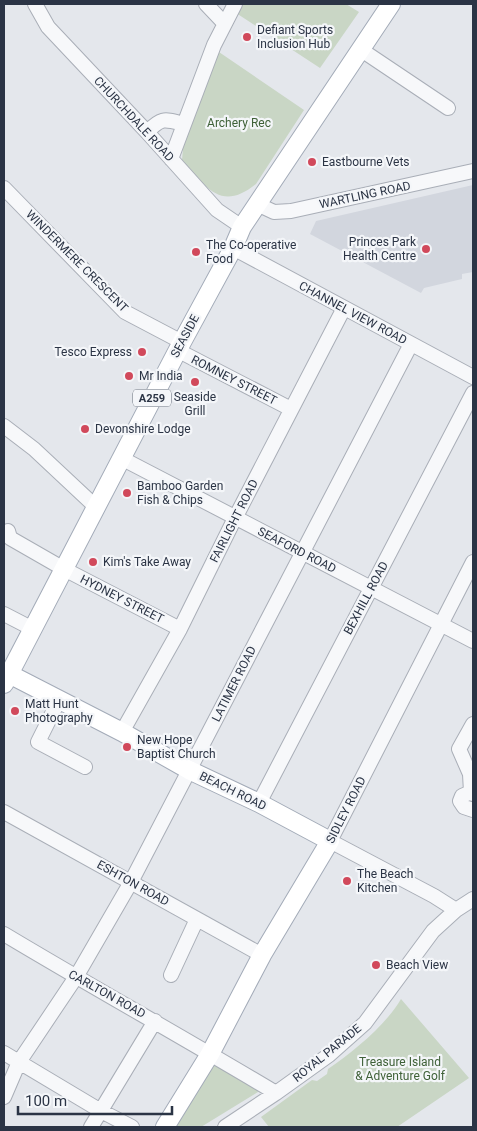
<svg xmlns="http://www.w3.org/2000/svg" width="477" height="1131" viewBox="0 0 477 1131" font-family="Roboto,sans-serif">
  <rect width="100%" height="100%" fill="#e4e7ec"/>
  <!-- built -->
  <path fill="#d2d6de" d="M473 185V272L462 274V279L424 288 421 293 310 234 316 221Z"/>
  <!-- park -->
  <path fill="#c9d6c5" d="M242 4H346L359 12 320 68 236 13Z
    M216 50 304 110 256 184C220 213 206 186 182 160L184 138Z
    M401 999 469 1078 397 1127H269L261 1117 312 1080 317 1081 327 1074 328 1069C353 1052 386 1025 401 999Z
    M214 1061 257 1088 258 1092 201 1127H176Z"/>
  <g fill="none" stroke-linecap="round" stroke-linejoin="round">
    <!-- minor casing -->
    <g stroke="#a9aeb7" stroke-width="16">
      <path id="minor" d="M35 4 48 27 147 132 217 210 242 227
        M206 4 224 23
        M360 49 448 108
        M147 132C162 117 164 119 184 124
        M171 159 214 45 235 4
        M4 188 125 312 182 342
        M257 204 274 212 291 211 473 171
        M233 248 473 377
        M177 350 291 409
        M4 426 34 449 96 507
        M121 458 473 641
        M8 531 10 538 64 569 180 629
        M4 614 33 629
        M59 700 38 742 85 767
        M473 724 459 749 470 774 471 792 473 794
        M122 732 180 629 232 524 344 308
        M471 792 462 796 460 801 464 807 473 810
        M259 803 473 393
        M4 812 262 955
        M456 910 434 896 330 841 473 562
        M4 934C94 988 186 1039 276 1093
        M171 975 197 919
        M4 1053 101 1111 132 1127
        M4 1097 19 1062 76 977 131 882 411 344
        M91 1127 155 1021
        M225 1127 276 1093 329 1055 365 1023 433 931 456 910 473 899"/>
    </g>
    <!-- major casing -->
    <g stroke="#a3abb8" stroke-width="20">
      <path id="major" d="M9 674 122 732 189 770 259 803 330 841 262 955 210 1054 165 1127
        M4 684 182 342 233 248 242 227 391 4"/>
    </g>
    <!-- minor -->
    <use href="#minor" stroke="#f7f8fa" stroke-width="14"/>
    <!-- major -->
    <use href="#major" stroke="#fff" stroke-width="18"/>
  </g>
  <!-- markers -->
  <g fill="#d1495b" stroke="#f4f6f9" stroke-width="2">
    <circle cx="247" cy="37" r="5"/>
    <circle cx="312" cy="162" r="5"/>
    <circle cx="426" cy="249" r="5"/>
    <circle cx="196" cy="252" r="5"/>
    <circle cx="142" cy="352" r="5"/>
    <circle cx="129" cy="376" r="5"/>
    <circle cx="195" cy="382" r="5"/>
    <circle cx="85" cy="429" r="5"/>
    <circle cx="127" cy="493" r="5"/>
    <circle cx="93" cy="562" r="5"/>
    <circle cx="15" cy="711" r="5"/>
    <circle cx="127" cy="747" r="5"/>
    <circle cx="347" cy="881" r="5"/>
    <circle cx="376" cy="965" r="5"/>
  </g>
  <g text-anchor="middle" stroke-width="4.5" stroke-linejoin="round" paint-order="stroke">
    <!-- shield labels -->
    <rect fill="#f4f6f9" stroke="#676e7b" stroke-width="1" x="133" y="389.5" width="38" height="17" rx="4"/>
    <g font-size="11" font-weight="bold" fill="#2b3445">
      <text x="152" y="402">A259</text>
    </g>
    <!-- poi labels -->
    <g font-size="12" fill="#2b3445" stroke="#f4f6f9" text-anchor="start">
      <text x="257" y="34">Defiant Sports<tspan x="257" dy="14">Inclusion Hub</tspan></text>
      <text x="322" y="166">Eastbourne Vets</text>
      <text x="416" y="246" text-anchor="end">Princes Park<tspan x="416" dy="14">Health Centre</tspan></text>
      <text x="206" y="249">The Co-operative<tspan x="206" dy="14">Food</tspan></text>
      <text x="132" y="356" text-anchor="end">Tesco Express</text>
      <text x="139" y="380">Mr India</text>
      <text x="195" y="401" text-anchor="middle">Seaside<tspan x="195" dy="14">Grill</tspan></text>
      <text x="95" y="433">Devonshire Lodge</text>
      <text x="137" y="490">Bamboo Garden<tspan x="137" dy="14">Fish &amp; Chips</tspan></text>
      <text x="103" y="566">Kim's Take Away</text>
      <text x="25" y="708">Matt Hunt<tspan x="25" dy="14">Photography</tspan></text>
      <text x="137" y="744">New Hope<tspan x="137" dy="14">Baptist Church</tspan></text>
      <text x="357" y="878">The Beach<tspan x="357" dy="14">Kitchen</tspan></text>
      <text x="386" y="969">Beach View</text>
    </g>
    <!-- street labels -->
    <g font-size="12" fill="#2b3445" stroke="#f4f6f9">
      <text transform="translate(134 119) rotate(47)" y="4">CHURCHDALE ROAD</text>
      <text transform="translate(365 195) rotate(-12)" y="4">WARTLING ROAD</text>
      <text transform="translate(77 261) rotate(45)" y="4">WINDERMERE CRESCENT</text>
      <text transform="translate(353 313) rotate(28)" y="4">CHANNEL VIEW ROAD</text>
      <text transform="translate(185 336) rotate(-62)" y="4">SEASIDE</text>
      <text transform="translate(234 380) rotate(27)" y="4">ROMNEY STREET</text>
      <text transform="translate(234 521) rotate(-63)" y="4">FAIRLIGHT ROAD</text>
      <text transform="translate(297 550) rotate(27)" y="4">SEAFORD ROAD</text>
      <text transform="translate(366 598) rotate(-62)" y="4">BEXHILL ROAD</text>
      <text transform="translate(122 599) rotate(27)" y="4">HYDNEY STREET</text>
      <text transform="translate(234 684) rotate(-63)" y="4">LATIMER ROAD</text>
      <text transform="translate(233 791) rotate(26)" y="4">BEACH ROAD</text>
      <text transform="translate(346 810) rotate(-63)" y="4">SIDLEY ROAD</text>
      <text transform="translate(133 883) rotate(29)" y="4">ESHTON ROAD</text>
      <text transform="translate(107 994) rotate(29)" y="4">CARLTON ROAD</text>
      <text transform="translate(327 1053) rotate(-39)" y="4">ROYAL PARADE</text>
    </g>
    <!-- park labels -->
    <g font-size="12" fill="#3f6138" stroke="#f4f6f9">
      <text x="239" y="127">Archery Rec</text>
      <text x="400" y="1066">Treasure Island<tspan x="400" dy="14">&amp; Adventure Golf</tspan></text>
    </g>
  </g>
  <!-- border -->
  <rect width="477" height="1131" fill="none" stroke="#2b3445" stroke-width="10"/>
  <!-- scale -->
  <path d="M18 1106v8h154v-8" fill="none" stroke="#2b3445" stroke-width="2.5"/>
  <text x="25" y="1106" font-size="15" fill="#2b3445" stroke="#f4f6f9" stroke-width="4" paint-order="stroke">100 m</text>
</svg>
